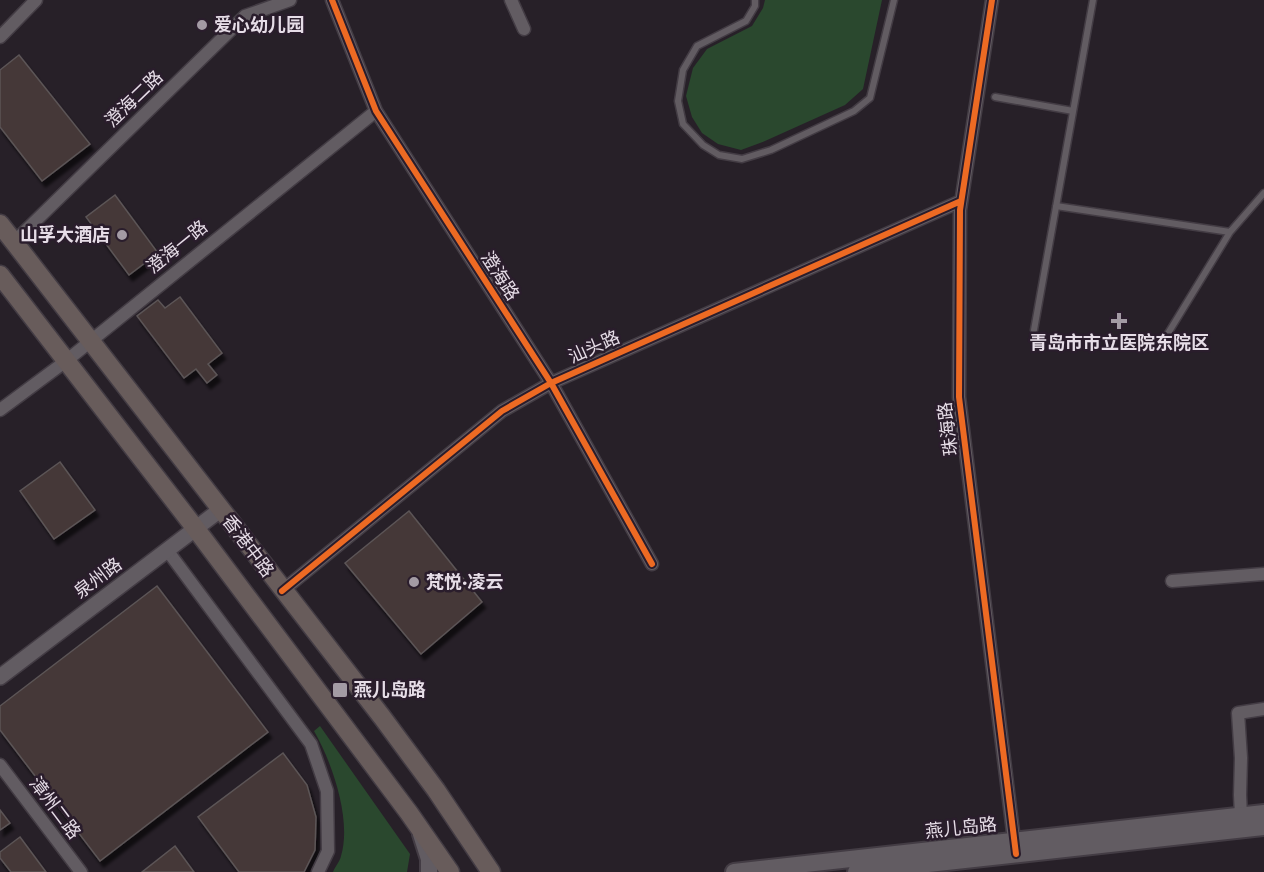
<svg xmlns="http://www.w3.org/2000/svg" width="1264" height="872" viewBox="0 0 1264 872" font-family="Montserrat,'Noto Sans SC',sans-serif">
  <defs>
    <filter id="shadow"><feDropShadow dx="3.5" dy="6" stdDeviation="1.5" flood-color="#0009"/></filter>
  </defs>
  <rect width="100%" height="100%" fill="#272028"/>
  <!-- green -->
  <path fill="#2a482e" d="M765 0H882L863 89 845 105 765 141 741 150 718 144 702 133 692 117 686 96 693 68 707 49 752 26 763 8Z
    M320 726 410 854 407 872H333C335 867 340 861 341 856 352 820 332 762 314 731Z"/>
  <!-- building -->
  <path fill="#453837" stroke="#5c5557" stroke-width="1.5" filter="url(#shadow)" d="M19 55 90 144 42 181 0 127V70Z
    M115 195 158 253 129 275 86 217Z
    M180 297 222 353 208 364 217 375 207 383 196 369 184 378 137 316 158 300 165 308Z
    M60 462 95 510 54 539 20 491Z
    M409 511 482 602 421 654 345 563Z
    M157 586 268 732 100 861 0 730V706Z
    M283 753 307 785 316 817 315 850 304 872H239L198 817Z
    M0 810 10 823 0 830Z
    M20 837 46 872H11L0 858V852Z
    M175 846 194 872H142Z"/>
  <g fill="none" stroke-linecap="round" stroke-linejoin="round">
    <!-- service casing -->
    <g stroke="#433c44" stroke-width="9">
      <path id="service" d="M755 0V6L746 21 697 46 683 70 678 101 683 124 703 145 719 155 742 159 771 150 854 111 870 98 894 0
        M995 97 1073 111
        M1056 206 1230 232
        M1034 330 1093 0
        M1167 335 1230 232 1264 193"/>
    </g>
    <!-- minor casing -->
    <g stroke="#433c44" stroke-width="15">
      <path id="minor" d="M332 0 376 111 551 383 652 564
        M511 0 524 29
        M992 0 960 210 959 397 1015 848
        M0 37 36 0
        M14 242 245 16 290 0
        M0 410 66 361 376 111
        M167 550 311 744 327 791 328 851 318 872
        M1172 581 1264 574
        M282 591 502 411 551 383 961 201
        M0 765 81 872
        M1241 816 1240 795 1241 758 1238 713 1264 709"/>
    </g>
    <!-- tertiary casing -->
    <g stroke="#433c44" stroke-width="18">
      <path id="tertiary" d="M0 677 220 510"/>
    </g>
    <!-- secondary casing -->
    <g stroke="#433c44" stroke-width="20">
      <path id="secondary" d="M421 834 429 859V872
        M734 872 1264 813
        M856 872 1264 827"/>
    </g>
    <!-- primary casing -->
    <g stroke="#433c44" stroke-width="21">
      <path id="primary" d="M0 224 382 717 436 790 491 872
        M0 275 196 529 409 813 450 872"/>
    </g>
    <!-- service -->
    <use href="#service" stroke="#625c62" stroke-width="6"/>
    <!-- minor -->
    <use href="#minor" stroke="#625c62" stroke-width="12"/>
    <!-- tertiary -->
    <use href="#tertiary" stroke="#625c62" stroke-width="15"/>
    <!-- secondary -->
    <use href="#secondary" stroke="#625c62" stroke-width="16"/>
    <!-- primary -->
    <use href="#primary" stroke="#685c5b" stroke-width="18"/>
    <!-- cycleway casing -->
    <g stroke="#2a1d2c" stroke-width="10">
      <path id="cycleway" d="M332 0 376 111 551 383 652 564
        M992 0 960 210 959 397 1016 854
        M282 591 502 411 551 383 961 201"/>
    </g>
    <!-- cycleway -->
    <use href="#cycleway" stroke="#ed6a23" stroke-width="6"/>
  </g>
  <!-- markers -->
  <g fill="#a39ba4" stroke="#2a1d2c" stroke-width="2">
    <circle cx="202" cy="25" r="6"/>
    <circle cx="122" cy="235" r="6"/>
    <path d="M1116 312h6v6h6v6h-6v6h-6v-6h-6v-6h6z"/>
    <circle cx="414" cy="582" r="6"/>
    <rect x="332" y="682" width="16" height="16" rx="3"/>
  </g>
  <g text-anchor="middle" stroke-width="5" stroke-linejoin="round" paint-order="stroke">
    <!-- poi labels -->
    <g font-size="18" font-weight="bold" fill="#e6dde7" stroke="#2a1d2c" text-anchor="start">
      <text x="214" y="31">爱心幼儿园</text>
      <text x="110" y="241" text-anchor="end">山孚大酒店</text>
      <text x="1119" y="349" text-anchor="middle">青岛市市立医院东院区</text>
      <text x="426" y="588">梵悦·凌云</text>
      <text x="354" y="696">燕儿岛路</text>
    </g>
    <!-- street labels -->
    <g font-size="18" fill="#e6dde7" stroke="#2a1d2c">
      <text transform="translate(134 99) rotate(-44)" y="6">澄海二路</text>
      <text transform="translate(177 247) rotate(-39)" y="6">澄海一路</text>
      <text transform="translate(500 276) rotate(57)" y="6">澄海路</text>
      <text transform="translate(594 347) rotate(-24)" y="6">汕头路</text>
      <text transform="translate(948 429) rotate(-97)" y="6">珠海路</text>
      <text transform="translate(248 546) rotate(53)" y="6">香港中路</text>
      <text transform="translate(98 578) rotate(-37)" y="6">泉州路</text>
      <text transform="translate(55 808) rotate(53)" y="6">漳州二路</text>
      <text transform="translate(961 828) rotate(-6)" y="6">燕儿岛路</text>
    </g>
  </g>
</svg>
